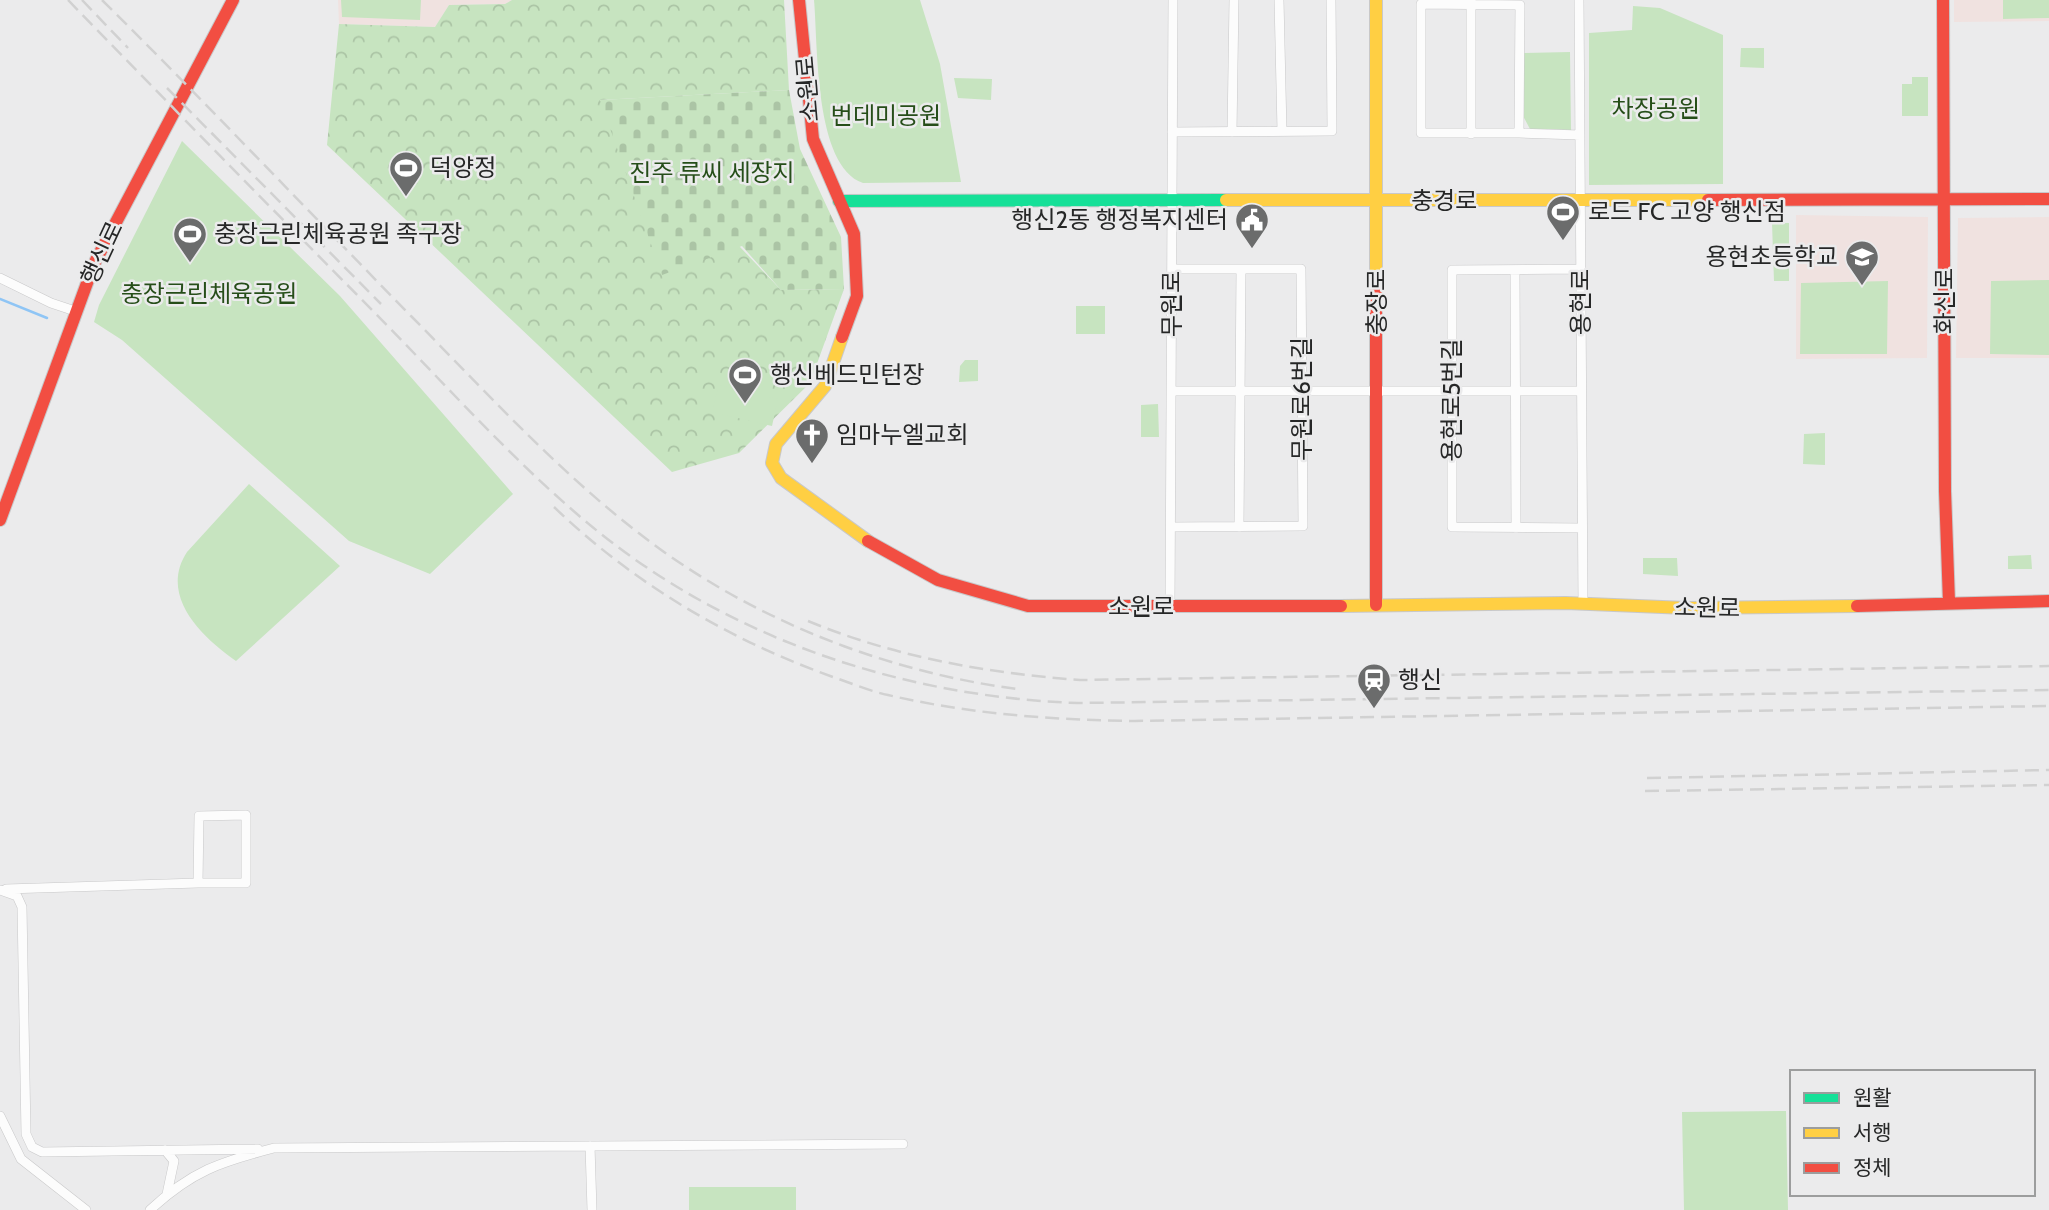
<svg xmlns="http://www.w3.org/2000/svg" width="2049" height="1210" viewBox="0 0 2049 1210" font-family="Cabin,'Noto Sans KR',sans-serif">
  <defs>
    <pattern id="forest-crowns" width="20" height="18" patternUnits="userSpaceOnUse" patternTransform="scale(1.75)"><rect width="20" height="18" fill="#c7e4c0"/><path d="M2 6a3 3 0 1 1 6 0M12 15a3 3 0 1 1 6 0" fill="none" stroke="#abc4a5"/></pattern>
    <pattern id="cemetery-stones" width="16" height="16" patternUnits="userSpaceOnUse" patternTransform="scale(1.75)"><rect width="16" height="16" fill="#c7e4c0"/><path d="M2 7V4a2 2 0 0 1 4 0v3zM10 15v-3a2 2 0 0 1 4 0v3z" fill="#abc4a5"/></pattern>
  </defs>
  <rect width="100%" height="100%" fill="#ebebec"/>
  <!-- education -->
  <path fill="#f0e2e0" d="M338 0H512L505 4 449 5 435 27 339 24Z
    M1954 0H2049V21L1954 22Z
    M1796 215 1928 217 1927 358 1796 359Z
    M2049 217V358H1956L1958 218Z"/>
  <!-- forest -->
  <path fill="url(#forest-crowns)" d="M512 0H784L789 90 600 100 781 290 844 289 810 383 739 453 672 472 327 145 339 24 435 27 449 5 505 4Z"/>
  <!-- cemetery -->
  <path fill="url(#cemetery-stones)" d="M789 90 800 149 841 237 844 289 781 290 742 246 662 275 600 100Z"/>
  <!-- park -->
  <path fill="#c7e4c0" d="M341 0H421L420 20 342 17Z
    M814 0H920L940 64 961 182 863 183C814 166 818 44 814 0Z
    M2003 0H2049V18L2003 19Z
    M1633 6 1660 8 1723 35V184L1589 185V33L1632 30Z
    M1741 48H1764V68L1740 67Z
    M1570 52 1571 130 1530 129 1522 114 1524 53Z
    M1912 77H1928V116H1902V84H1912Z
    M954 78 992 79 991 100 958 98Z
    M182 141 340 296 513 494 430 574 349 541 122 340 94 322 99 305Z
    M1772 223H1789V281H1774Z
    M2049 280V355L1990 354 1991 281Z
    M1888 281 1887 354H1800L1801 283Z
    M1076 306H1105V334H1076Z
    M965 360H978V381L959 382 960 366Z
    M719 385 778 399 772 426 712 412Z
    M1158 404 1159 437H1141V405Z
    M1825 433V465L1803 464 1804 434Z
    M249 484 340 566 236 661C203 638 158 596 187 552Z
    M2031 555 2032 569H2008V556Z
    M1643 558H1677L1678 576 1643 574Z
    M1786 1111 1788 1210H1684L1682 1112Z
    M689 1187H796V1210H689Z"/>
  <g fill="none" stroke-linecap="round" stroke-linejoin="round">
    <!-- stream -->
    <path stroke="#8fc5f5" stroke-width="2.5" d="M0 299 47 318"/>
    <!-- street casing -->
    <g stroke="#c8c8c9" stroke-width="10">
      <path id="street" d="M1279 0 1282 131
        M1579 0 1583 604
        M1421 4 1520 5 1519 133H1421Z
        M1172 132 1332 131 1331 0
        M1232 132 1234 0
        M1519 133 1580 135
        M1471 134V0
        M1581 269 1452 270V527L1582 528
        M1515 270 1516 528
        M0 278 51 303 75 311
        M1172 391H1581
        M1171 527 1303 526 1301 269H1172
        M1239 527 1241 269
        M1170 608 1173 0
        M6 889 198 883 199 816 246 815V883H198
        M0 890 17 896 22 907 26 1134 32 1147 42 1152 258 1149
        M0 1116 21 1159 86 1210
        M590 1146 592 1210
        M165 1150 174 1161 167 1194
        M150 1210C192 1171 220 1162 274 1148L903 1144"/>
    </g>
    <!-- fast casing -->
    <g stroke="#c8c8c9" stroke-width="14">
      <path id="fast" d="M839 201 1226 200"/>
    </g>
    <!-- slow casing -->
    <g stroke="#c8c8c9" stroke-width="14">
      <path id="slow" d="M1376 0V280
        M1226 200H1708
        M842 337 825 386 776 444 772 463 781 478 868 541
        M1341 606 1566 603 1686 608 1857 606"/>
    </g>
    <!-- jam casing -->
    <g stroke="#c8c8c9" stroke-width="14">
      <path id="jam" d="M799 0 813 139 854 234 857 296 842 337
        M1943 0 1945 491 1949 602
        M1708 200 2049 199
        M1376 280V605
        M0 520 94 264 233 0
        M868 541 938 580 1028 606H1341
        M1857 606 2049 601"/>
    </g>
    <!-- street -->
    <use href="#street" stroke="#fcfcfc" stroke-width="9"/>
    <!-- fast -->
    <use href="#fast" stroke="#16e098" stroke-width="12"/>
    <!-- slow -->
    <use href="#slow" stroke="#ffcf43" stroke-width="12"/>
    <!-- jam -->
    <use href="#jam" stroke="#f24e42" stroke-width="12"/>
    <!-- rail -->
    <path stroke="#d1d1d1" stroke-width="2.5" stroke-dasharray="14 7" stroke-linecap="butt" d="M68 0C170 105 273 210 376 314 446 385 513 461 590 525 726 638 902 697 1078 703L2049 690
      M82 0 128 48
      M102 0C207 104 308 211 411 316 483 389 554 467 636 531 744 616 880 671 1017 689
      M167 88 381 304
      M554 507C633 583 729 640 833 677 851 683 869 691 888 695 970 714 1051 720 1135 721L2049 706
      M808 621C895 657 986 673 1080 680L2049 666
      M1647 778 2049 770
      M1645 791 2049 785"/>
  </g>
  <!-- icons -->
  <defs>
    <g id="stadium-pin" transform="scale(1.75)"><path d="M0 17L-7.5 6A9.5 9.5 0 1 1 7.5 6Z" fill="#6b6c6c" stroke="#ebebec"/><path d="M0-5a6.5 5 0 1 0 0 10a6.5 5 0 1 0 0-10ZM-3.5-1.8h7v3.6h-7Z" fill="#fff"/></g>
    <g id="civic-pin" transform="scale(1.75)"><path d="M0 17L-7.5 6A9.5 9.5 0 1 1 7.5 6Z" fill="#6b6c6c" stroke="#ebebec"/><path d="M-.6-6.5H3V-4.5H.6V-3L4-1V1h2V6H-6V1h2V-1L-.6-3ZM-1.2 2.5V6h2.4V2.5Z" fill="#fff"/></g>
    <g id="school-pin" transform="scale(1.75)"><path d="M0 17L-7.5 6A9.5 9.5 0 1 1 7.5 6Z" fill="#6b6c6c" stroke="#ebebec"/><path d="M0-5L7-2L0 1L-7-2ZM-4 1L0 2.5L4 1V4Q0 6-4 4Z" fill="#fff"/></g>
    <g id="church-pin" transform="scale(1.75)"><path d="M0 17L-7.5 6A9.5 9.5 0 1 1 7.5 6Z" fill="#6b6c6c" stroke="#ebebec"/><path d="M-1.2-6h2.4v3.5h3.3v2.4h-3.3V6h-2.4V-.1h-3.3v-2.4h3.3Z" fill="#fff"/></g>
    <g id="station-pin" transform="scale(1.75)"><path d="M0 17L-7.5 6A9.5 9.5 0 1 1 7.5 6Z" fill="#6b6c6c" stroke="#ebebec"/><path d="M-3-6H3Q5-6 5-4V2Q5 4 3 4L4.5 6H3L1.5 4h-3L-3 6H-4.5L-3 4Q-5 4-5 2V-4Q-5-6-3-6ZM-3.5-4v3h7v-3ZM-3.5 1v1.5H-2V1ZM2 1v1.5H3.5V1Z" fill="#fff"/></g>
  </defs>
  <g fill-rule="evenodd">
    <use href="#stadium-pin" x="406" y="168"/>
    <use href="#stadium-pin" x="1563" y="212"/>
    <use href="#civic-pin" x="1252" y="220"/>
    <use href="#stadium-pin" x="190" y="234"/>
    <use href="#school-pin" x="1862" y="257"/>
    <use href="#stadium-pin" x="745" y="375"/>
    <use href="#church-pin" x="812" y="435"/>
    <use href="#station-pin" x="1374" y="680"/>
  </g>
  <g text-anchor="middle" stroke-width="5" stroke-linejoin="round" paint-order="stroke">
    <!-- street labels -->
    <g font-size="24" fill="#262727" stroke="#ebebec">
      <text transform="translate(808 89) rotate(-95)" y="8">소원로</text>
      <text x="1444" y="209">충경로</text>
      <text transform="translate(102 253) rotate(-65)" y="8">행신로</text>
      <text transform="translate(1945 301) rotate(-90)" y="8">화신로</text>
      <text transform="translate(1377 302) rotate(-90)" y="8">충장로</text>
      <text transform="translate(1581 302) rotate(-90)" y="8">용현로</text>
      <text transform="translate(1172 304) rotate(-90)" y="8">무원로</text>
      <text transform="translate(1302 399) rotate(-90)" y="8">무원로6번길</text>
      <text transform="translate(1452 400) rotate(-90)" y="8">용현로5번길</text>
      <text x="1141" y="615">소원로</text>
      <text transform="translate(1707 608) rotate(1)" y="8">소원로</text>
    </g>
    <!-- park labels -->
    <g font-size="24" fill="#264e19" stroke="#ebebec">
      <text x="1656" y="117">차장공원</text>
      <text x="886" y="124">번데미공원</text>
      <text x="712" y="181">진주 류씨 세장지</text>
      <text x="209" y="302">충장근린체육공원</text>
    </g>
    <!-- poi labels -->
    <g font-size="24" fill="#262727" stroke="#ebebec" text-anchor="start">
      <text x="430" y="176">덕양정</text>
      <text x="1588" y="220">로드 FC 고양 행신점</text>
      <text x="1228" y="228" text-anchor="end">행신2동 행정복지센터</text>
      <text x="214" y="242">충장근린체육공원 족구장</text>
      <text x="1838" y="265" text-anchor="end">용현초등학교</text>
      <text x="770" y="383">행신베드민턴장</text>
      <text x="836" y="443">임마누엘교회</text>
      <text x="1398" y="688">행신</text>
    </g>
  </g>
  <!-- legend -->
  <rect x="1790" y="1070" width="245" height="126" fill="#ebebec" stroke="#9c9d9d" stroke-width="2"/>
  <rect x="1804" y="1093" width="35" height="10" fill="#16e098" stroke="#9c9d9d" stroke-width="2"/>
  <text x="1853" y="1105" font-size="21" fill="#262727">원활</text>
  <rect x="1804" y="1128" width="35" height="10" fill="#ffcf43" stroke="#9c9d9d" stroke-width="2"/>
  <text x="1853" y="1140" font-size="21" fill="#262727">서행</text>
  <rect x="1804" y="1163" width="35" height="10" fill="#f24e42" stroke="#9c9d9d" stroke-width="2"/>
  <text x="1853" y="1175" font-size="21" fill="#262727">정체</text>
</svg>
